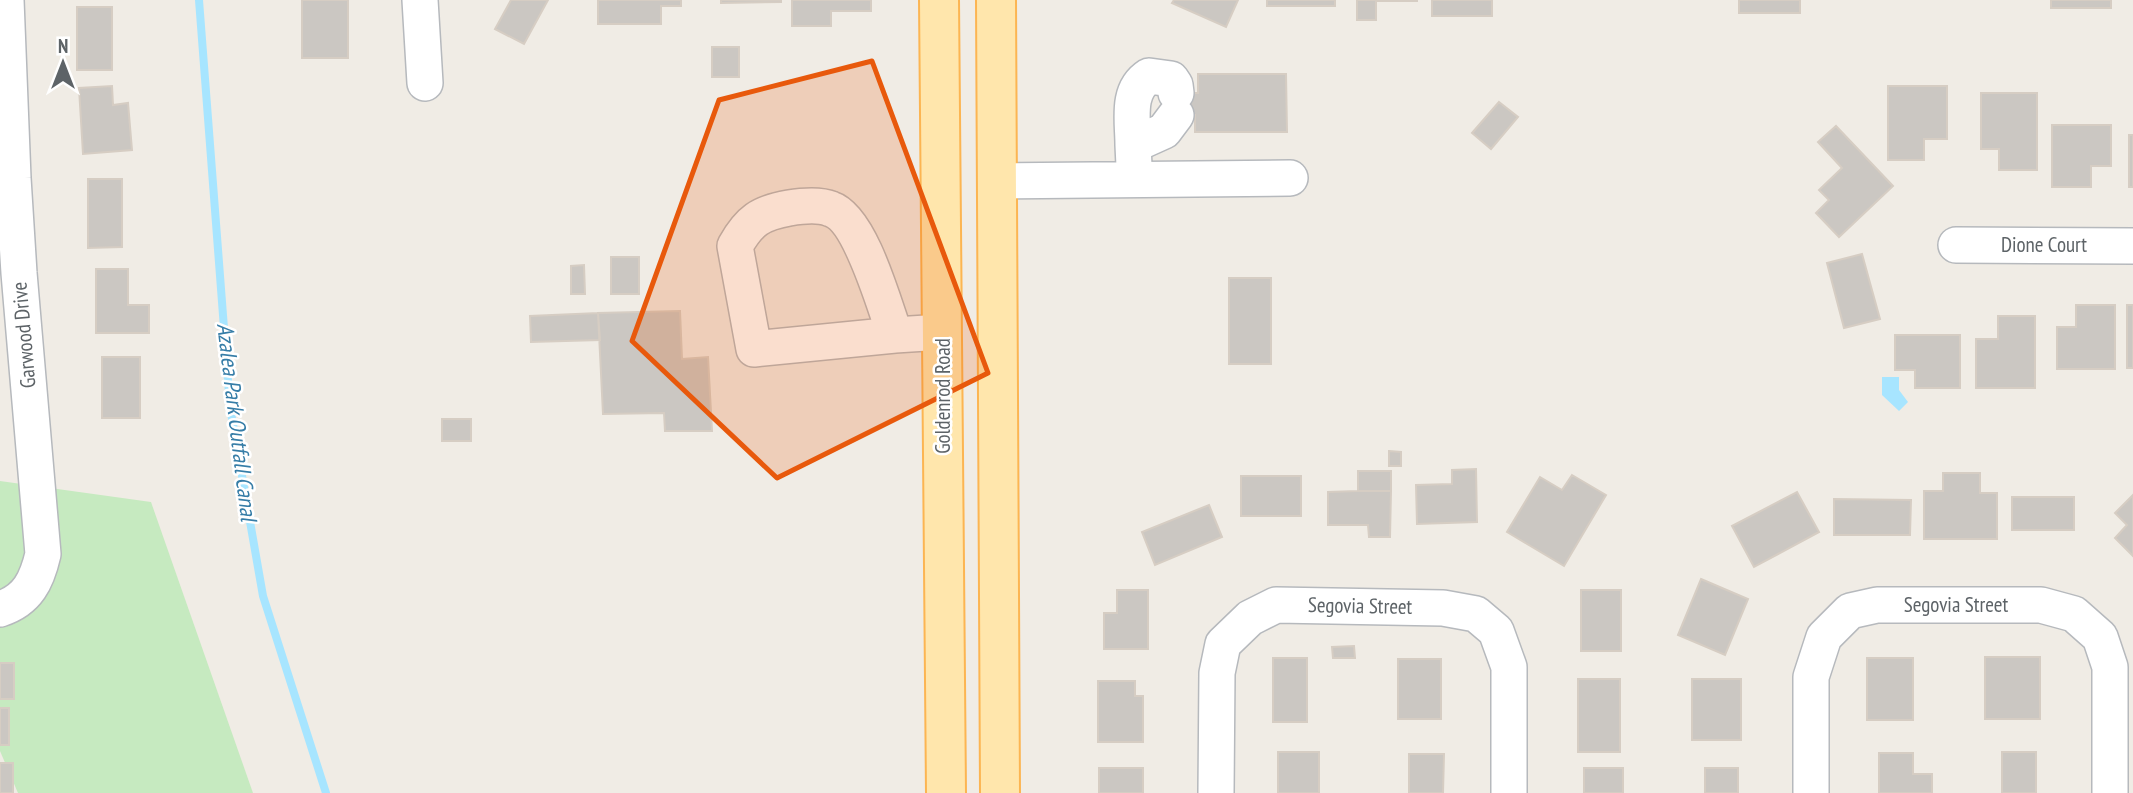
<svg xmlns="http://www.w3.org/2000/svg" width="2133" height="793" viewBox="0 0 2133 793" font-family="'PT Sans Narrow',sans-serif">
  <rect width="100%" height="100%" fill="#f0ece5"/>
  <!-- green -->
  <path fill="#c6eac0" d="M0 481 151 502 253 793H18L0 751Z"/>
  <!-- water -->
  <path fill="#a7e5ff" d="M1882 377H1899V390L1908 402 1899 411 1882 395Z"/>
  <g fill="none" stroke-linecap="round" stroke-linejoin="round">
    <!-- stream -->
    <path stroke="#a7e5ff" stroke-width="8" d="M199 0 230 407 263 596 326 793"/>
  </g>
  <!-- building -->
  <path fill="#cbc7c2" stroke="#d6cdc3" stroke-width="2" d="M302 0H348V58H302Z
    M511 0H548L524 44 495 29Z
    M598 0H681V6H661V24H598Z
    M721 0H781V2L721 3Z
    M792 0H871V11H831V26H792Z
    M1174 0H1238L1226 27 1172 3Z
    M1267 0H1335V6H1267Z
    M1357 0H1417V1H1376V20H1357Z
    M1432 0H1492V16H1432Z
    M1739 0H1800V13H1739Z
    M2051 0H2111V8H2051Z
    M77 7H112V70H77Z
    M712 47H739V77H712Z
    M1198 74H1286L1287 132H1195V115H1163L1162 93H1198Z
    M112 86 113 105 128 103 132 150 83 154 79 88Z
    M1888 86H1947V139H1924V160H1888Z
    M1981 93H2037V170H1999V149H1981Z
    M1499 102 1518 117 1491 149 1472 133Z
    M2052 125H2111V166H2091V187H2052Z
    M1836 126 1893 186 1839 237 1816 213 1829 200 1819 190 1842 168 1818 142Z
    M2129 135H2133V187H2129Z
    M88 179H122V247L88 248Z
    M1862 254 1880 319 1844 328 1827 263Z
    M611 257H639V294H611Z
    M584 265 585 294H571V266Z
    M96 269H128V305H149V333H96Z
    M1229 278H1271V364H1229Z
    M2076 305H2115V369H2057V327H2076Z
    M2127 305H2133V368H2127Z
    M680 311 682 359 708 357 712 431H665L664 413 603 414 598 313Z
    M598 313 600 340 531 342 530 316Z
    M1998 316H2035V388H1976V339H1998Z
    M1895 335H1960V388H1915V370H1895Z
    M102 357H140V418H102Z
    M442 419H471V441H442Z
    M1389 451 1401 452V466H1389Z
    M1476 469 1477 522 1417 524 1416 485 1452 484V470Z
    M1358 471H1391V491H1358Z
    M1943 473H1980V493H1997V539H1924V491H1943Z
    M1572 475 1606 495 1564 566 1507 532 1540 477 1562 490Z
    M1241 476H1301V516H1241Z
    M1358 491H1391L1390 537H1369L1368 525H1328V492Z
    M1797 492 1819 532 1754 567 1732 526Z
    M2133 495V556L2115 538 2127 525 2115 513Z
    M2012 497H2074V530H2012Z
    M1834 499 1911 500 1910 535H1834Z
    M1209 505 1222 537 1155 565 1142 532Z
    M1701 579 1748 599 1725 655 1678 635Z
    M1117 590H1148V649H1104V613H1117Z
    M1581 590H1621V651H1581Z
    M1354 646 1355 658H1333L1332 647Z
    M1985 657H2040V719H1985Z
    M1273 658H1307V722H1273Z
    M1867 658H1913V720H1867Z
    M1398 659H1441V719H1398Z
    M0 663H14V699H0Z
    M1578 679H1620V752H1578Z
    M1692 679H1741V740H1692Z
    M1098 681H1135V696H1143V742H1098Z
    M0 708H9V745H0Z
    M1278 752H1319V793H1278Z
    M2002 752H2036V793H2002Z
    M1879 753H1913V774H1932V793H1879Z
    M1409 754H1444L1443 793H1409Z
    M0 763H13V793H0Z
    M1099 768H1143V793H1099Z
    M1584 768H1623V793H1584Z
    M1705 768H1738V793H1705Z"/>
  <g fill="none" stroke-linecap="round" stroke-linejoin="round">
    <!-- minor casing -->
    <g stroke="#b6b9bd" stroke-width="38">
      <path id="minor" d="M420 0 425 83
        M1133 145C1133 120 1126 91 1149 76L1171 79 1175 85 1176 93
        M1134 166 1133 145 1164 131 1176 115
        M996 181 1290 178
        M1956 245 2133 246
        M895 335 754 349 735 246C749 221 760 213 789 208 801 206 819 204 831 209 861 219 884 305 895 335L942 332
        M0 609C28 600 37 580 43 554L19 273 13 178 6 0
        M1216 793 1217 673 1223 644 1250 618 1276 605 1443 608 1476 614 1496 631 1509 667V793
        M1811 793V677L1824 637 1850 611 1877 605H2041L2074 614 2100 637 2110 667V793"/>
    </g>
    <!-- major casing -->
    <g stroke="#fcb552" stroke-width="42">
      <path id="major" d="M939 0 946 793
        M996 0 1000 793"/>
    </g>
    <!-- minor -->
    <use href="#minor" stroke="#fff" stroke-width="35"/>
    <!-- major -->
    <use href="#major" stroke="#ffe6ac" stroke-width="38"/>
  </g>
  <!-- marked area -->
  <path fill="#e8590c" fill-opacity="0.2" stroke="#e8590c" stroke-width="5" stroke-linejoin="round" d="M872 61 988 373 777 478 632 341 719 100Z"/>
  <g text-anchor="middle" stroke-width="5" stroke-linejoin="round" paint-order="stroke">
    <!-- street labels -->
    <g font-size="21" fill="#5d6367" stroke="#fff">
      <text x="2044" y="252">Dione Court</text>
      <text transform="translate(24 335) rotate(-95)" y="7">Garwood Drive</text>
      <text transform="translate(943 396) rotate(-90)" y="7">Goldenrod Road</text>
      <text x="1956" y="612">Segovia Street</text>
      <text transform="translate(1360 606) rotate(1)" y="7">Segovia Street</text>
    </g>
    <!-- water labels -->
    <g font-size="23" font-style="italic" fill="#367da7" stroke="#fff">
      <text transform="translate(237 422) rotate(83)" y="8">Azalea Park Outfall Canal</text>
    </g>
  </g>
  <!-- north arrow -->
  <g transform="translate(63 63)" stroke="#ffffff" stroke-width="5" paint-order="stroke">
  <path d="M0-5L12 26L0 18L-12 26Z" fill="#5d6367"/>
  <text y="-10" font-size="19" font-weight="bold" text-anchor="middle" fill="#5d6367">N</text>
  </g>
</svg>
